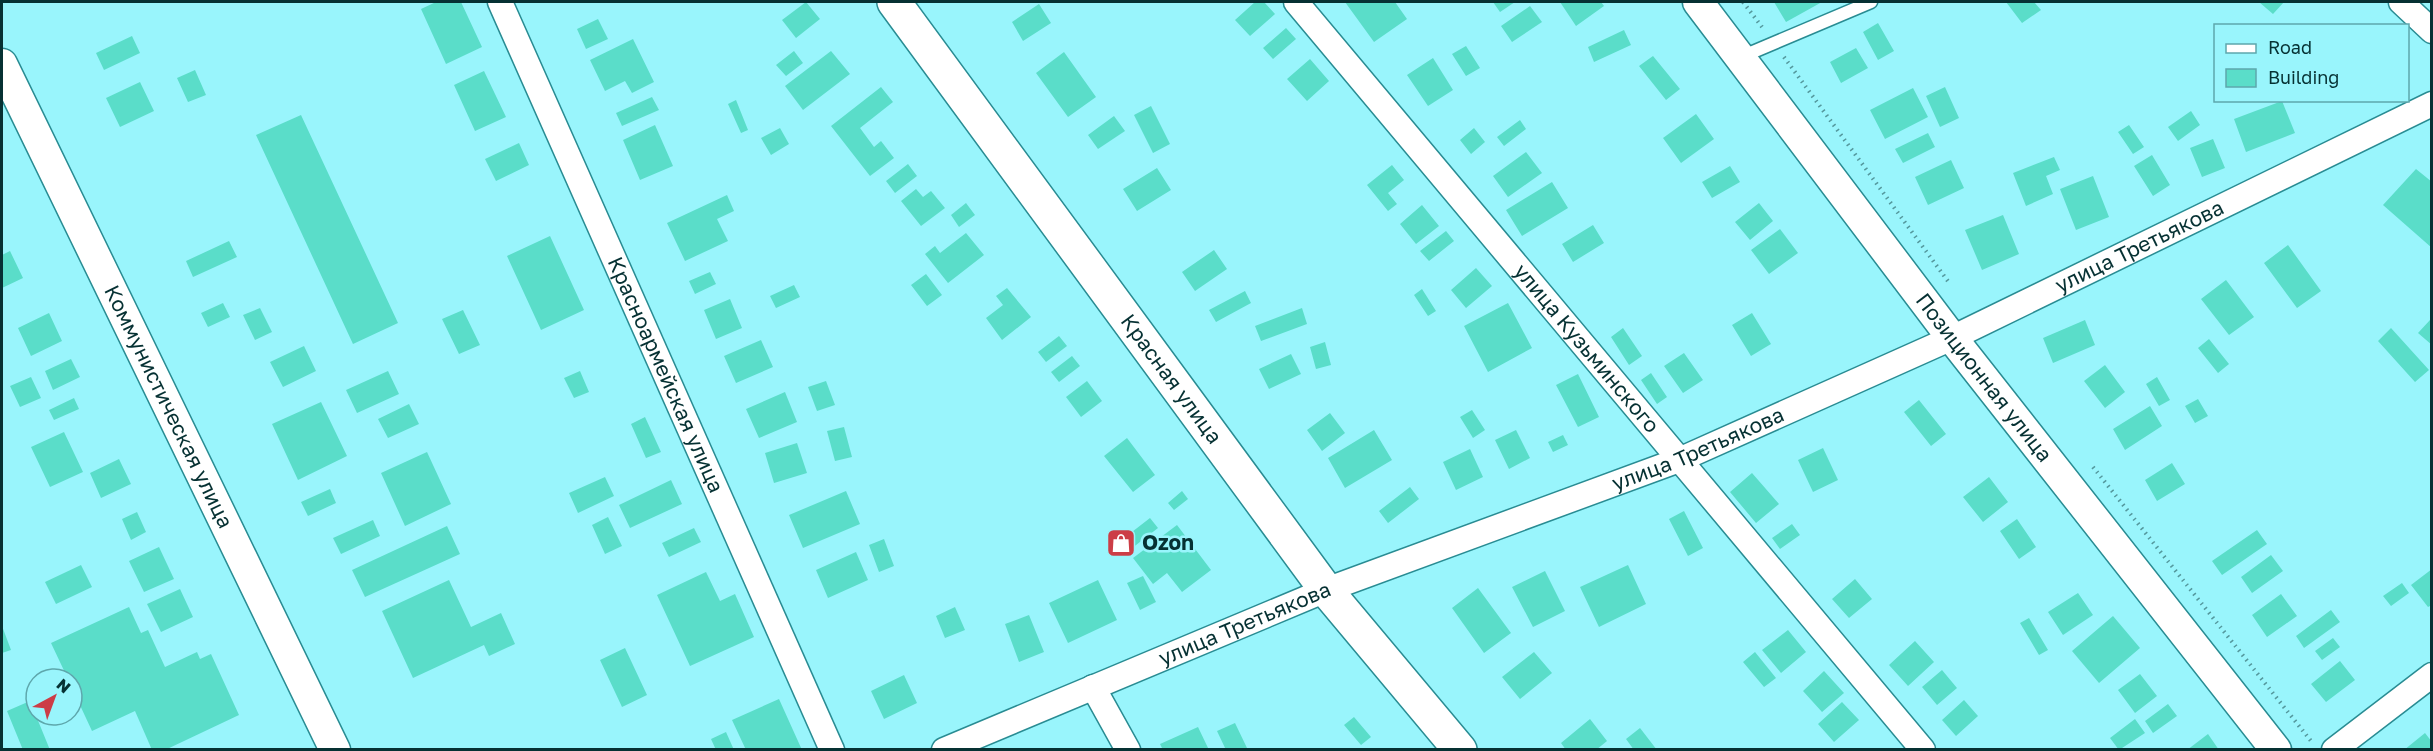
<svg xmlns="http://www.w3.org/2000/svg" width="2433" height="751" viewBox="0 0 2433 751" font-family="'Golos Text',sans-serif">
  <rect width="100%" height="100%" fill="#99f5fc"/>
  <!-- building -->
  <path fill="#5addc9" d="M436 2H461L482 47 446 64 421 9Z
    M806 2 820 19 796 38 782 20Z
    M1255 2H1264L1275 14 1250 36 1235 20Z
    M1345 2H1395L1407 19 1374 42Z
    M1493 2H1515L1500 12Z
    M1560 2H1601L1604 6 1576 26Z
    M1774 2H1822L1786 22Z
    M2006 2H2034L2041 10 2022 23Z
    M2259 2H2284L2273 14Z
    M1039 4 1051 23 1023 41 1012 22Z
    M1530 6 1542 22 1512 42 1501 26Z
    M598 19 608 39 586 49 577 29Z
    M1878 23 1894 51 1878 60 1863 32Z
    M1286 28 1296 39 1273 59 1263 48Z
    M1624 30 1631 45 1594 62 1588 47Z
    M132 36 140 53 104 70 96 53Z
    M633 39 654 82 632 93 625 81 605 91 590 60Z
    M1466 46 1480 68 1466 76 1452 54Z
    M1856 48 1868 68 1841 83 1830 62Z
    M794 51 803 63 786 76 776 65Z
    M831 51 850 74 803 110 785 86Z
    M1064 52 1096 97 1068 117 1036 73Z
    M1653 56 1680 89 1666 100 1639 66Z
    M1433 58 1453 90 1428 106 1407 75Z
    M1310 59 1329 81 1307 101 1287 79Z
    M195 70 206 95 188 102 177 78Z
    M484 71 506 117 475 131 454 85Z
    M140 82 154 111 120 127 106 98Z
    M881 87 893 102 860 128 874 147 881 141 894 158 870 176 831 126Z
    M1945 87 1959 118 1940 127 1926 96Z
    M1913 88 1928 117 1885 139 1870 110Z
    M652 97 659 110 622 126 616 113Z
    M736 100 748 130 741 133 728 104Z
    M2282 101 2295 133 2246 152 2234 119Z
    M1151 106 1170 144 1153 153 1134 115Z
    M2191 111 2200 125 2178 141 2168 127Z
    M1696 114 1714 139 1681 163 1663 138Z
    M301 115 398 323 353 344 256 135Z
    M1114 116 1125 131 1098 149 1088 135Z
    M1520 120 1526 129 1504 146 1497 137Z
    M655 125 673 166 640 180 623 140Z
    M2129 125 2144 147 2133 154 2118 132Z
    M780 128 789 144 771 155 761 138Z
    M1474 128 1485 142 1471 154 1460 140Z
    M1928 133 1935 147 1903 163 1895 149Z
    M2213 139 2225 168 2202 177 2190 148Z
    M519 143 529 165 496 181 485 159Z
    M1526 152 1542 173 1508 197 1493 176Z
    M2152 155 2170 185 2153 196 2134 166Z
    M2054 157 2060 170 2046 176 2053 194 2026 206 2013 173Z
    M1951 160 1964 188 1928 205 1915 177Z
    M908 164 917 176 895 193 886 181Z
    M1392 165 1404 180 1388 193 1397 204 1388 211 1367 185Z
    M1730 166 1740 182 1712 198 1702 182Z
    M1157 168 1171 190 1137 211 1123 189Z
    M2416 169 2432 182V248L2383 205Z
    M2093 176 2109 217 2076 230 2060 189Z
    M1552 182 1568 208 1522 236 1506 210Z
    M916 189 923 197 931 191 945 208 921 226 901 201Z
    M727 195 734 211 717 219 728 241 685 261 667 223Z
    M966 203 975 215 959 227 951 215Z
    M1759 203 1773 221 1750 240 1735 222Z
    M1422 205 1439 226 1416 244 1400 224Z
    M2003 215 2019 254 1982 270 1965 230Z
    M1593 225 1604 243 1573 262 1562 244Z
    M1780 229 1798 253 1769 274 1751 250Z
    M1446 231 1454 241 1429 261 1420 251Z
    M966 233 984 255 948 283 925 254 935 246 940 253Z
    M550 236 584 310 541 330 507 256Z
    M229 241 237 257 193 277 186 261Z
    M2288 245 2321 291 2297 308 2264 263Z
    M1214 250 1227 269 1195 291 1182 272Z
    M10 251 23 278 2 288V255Z
    M1476 268 1492 286 1466 308 1451 290Z
    M710 272 716 284 695 294 689 281Z
    M926 274 942 295 927 306 911 285Z
    M2226 280 2254 317 2229 335 2201 299Z
    M794 285 800 297 776 308 770 296Z
    M1007 288 1031 317 1002 340 986 318 1003 305 996 296Z
    M1422 289 1436 311 1428 316 1414 295Z
    M1245 291 1251 303 1216 322 1209 310Z
    M730 299 742 328 716 339 704 310Z
    M223 303 230 317 208 327 201 313Z
    M1508 303 1532 348 1488 372 1464 326Z
    M260 308 272 332 255 340 243 315Z
    M1302 308 1307 324 1261 341 1255 326Z
    M463 310 480 345 459 354 442 319Z
    M49 313 62 341 31 356 18 328Z
    M1752 313 1771 344 1751 356 1732 325Z
    M2085 320 2095 345 2053 363 2043 338Z
    M2430 320 2432 322V345L2418 333Z
    M1623 328 1642 356 1629 365 1611 337Z
    M2391 328 2429 370 2415 382 2378 341Z
    M1059 336 1067 346 1046 362 1038 352Z
    M2209 339 2229 364 2218 373 2198 348Z
    M761 340 773 367 736 383 724 356Z
    M1325 342 1331 365 1316 369 1310 347Z
    M304 346 316 371 283 387 270 362Z
    M1684 353 1703 380 1683 393 1664 366Z
    M1291 354 1301 374 1269 389 1259 369Z
    M1072 356 1080 366 1059 382 1051 372Z
    M71 359 80 377 53 390 45 371Z
    M2105 365 2125 392 2105 408 2084 381Z
    M388 371 399 394 357 413 346 390Z
    M580 371 589 392 574 398 564 378Z
    M1651 373 1667 397 1657 404 1641 380Z
    M1578 374 1599 417 1578 427 1556 385Z
    M31 377 41 398 20 407 10 386Z
    M2157 377 2170 400 2159 406 2146 384Z
    M826 381 835 405 817 411 808 387Z
    M1087 381 1102 401 1081 417 1066 397Z
    M785 392 797 422 759 438 746 409Z
    M74 398 79 409 54 420 49 410Z
    M2198 399 2208 416 2195 423 2185 406Z
    M1919 400 1946 434 1931 446 1904 412Z
    M321 402 347 456 298 480 272 424Z
    M409 404 419 424 388 438 378 419Z
    M2150 406 2162 426 2125 450 2113 429Z
    M1472 410 1485 430 1473 438 1460 417Z
    M1330 413 1345 433 1322 451 1307 430Z
    M645 417 661 452 646 458 631 424Z
    M844 427 852 457 835 461 827 431Z
    M1374 430 1392 460 1345 488 1328 458Z
    M1516 430 1530 458 1509 469 1495 440Z
    M64 432 83 472 50 487 31 447Z
    M1563 435 1568 445 1553 452 1548 442Z
    M1127 438 1155 475 1133 492 1104 456Z
    M797 443 807 473 774 483 765 453Z
    M1823 448 1838 480 1813 492 1798 460Z
    M1470 449 1483 477 1456 490 1443 462Z
    M427 452 451 504 405 526 381 473Z
    M119 459 131 484 101 498 90 473Z
    M2172 463 2185 484 2157 501 2145 480Z
    M1752 473 1779 504 1756 523 1730 492Z
    M605 477 614 496 578 513 569 493Z
    M1989 477 2008 502 1983 522 1963 497Z
    M671 480 682 504 630 528 619 505Z
    M1410 487 1419 499 1388 523 1379 511Z
    M330 489 336 503 308 516 301 502Z
    M846 491 860 524 803 548 789 515Z
    M1182 491 1188 499 1174 510 1168 503Z
    M1684 511 1703 548 1688 556 1669 519Z
    M137 512 146 532 131 540 122 519Z
    M608 517 622 546 605 554 592 525Z
    M1150 518 1158 528 1127 552 1119 542Z
    M2017 519 2036 547 2019 559 2000 531Z
    M373 520 380 536 341 554 333 538Z
    M1792 524 1800 535 1780 549 1772 538Z
    M1177 525 1211 570 1182 592 1167 573 1153 584 1133 558Z
    M447 526 460 554 365 597 352 570Z
    M694 528 701 542 669 557 662 543Z
    M2257 530 2267 544 2222 575 2212 561Z
    M884 539 894 566 879 572 869 545Z
    M159 547 174 579 144 592 129 561Z
    M856 552 868 580 828 598 816 570Z
    M2271 555 2283 571 2252 593 2241 577Z
    M81 565 92 587 56 604 45 582Z
    M1628 565 1646 604 1599 627 1580 587Z
    M2432 569V605L2428 607 2411 585Z
    M1545 571 1565 611 1533 627 1512 587Z
    M706 572 720 601 735 594 754 637 690 666 657 595Z
    M1143 576 1156 602 1140 610 1127 583Z
    M1855 579 1872 599 1849 618 1832 599Z
    M449 580 471 627 501 613 515 644 489 656 484 645 413 678 382 611Z
    M1098 580 1117 620 1068 643 1049 603Z
    M2402 583 2409 593 2391 606 2383 596Z
    M1478 588 1511 633 1484 653 1452 608Z
    M180 589 193 617 161 632 147 604Z
    M2078 593 2093 615 2063 635 2048 612Z
    M2281 594 2297 616 2267 637 2252 615Z
    M129 607 141 633 148 630 165 667 197 652 200 659 211 654 239 715 165 750H152L135 711 92 731 72 688V679H68L51 643Z
    M955 607 965 630 945 638 936 616Z
    M2331 610 2340 622 2304 648 2296 636Z
    M1029 615 1044 652 1019 662 1005 624Z
    M2113 616 2140 648 2099 683 2072 651Z
    M2029 618 2048 650 2039 655 2020 623Z
    M2 626 11 650 2 653Z
    M1788 630 1806 652 1781 673 1762 650Z
    M2333 638 2340 647 2322 660 2315 651Z
    M1915 641 1934 662 1908 686 1889 665Z
    M625 648 647 695 622 707 600 660Z
    M1534 652 1552 673 1520 699 1502 677Z
    M1755 652 1776 678 1764 687 1743 662Z
    M2340 661 2355 680 2326 702 2311 684Z
    M1942 670 1957 688 1937 705 1922 687Z
    M1824 671 1844 693 1822 712 1803 691Z
    M2140 674 2157 696 2135 713 2118 690Z
    M904 675 917 703 884 719 871 691Z
    M779 699 802 750H746L732 720Z
    M1964 700 1978 716 1956 736 1942 720Z
    M30 701 50 750H23L7 711Z
    M1842 702 1859 720 1834 742 1818 724Z
    M2168 704 2177 716 2153 733 2145 721Z
    M1354 717 1371 737 1361 745 1344 725Z
    M1590 719 1607 741 1596 750H1566L1561 743Z
    M2135 719 2145 733 2119 750 2110 738Z
    M1235 723 1247 748 1243 750H1226L1217 731Z
    M1198 727 1209 750H1163L1160 744Z
    M1640 728 1657 750H1634L1626 739Z
    M726 732 734 750H716L711 739Z
    M2425 733 2432 742V750H2404Z
    M2208 734 2219 750H2187Z"/>
  <g fill="none" stroke-linecap="round" stroke-linejoin="round">
    <!-- service casing -->
    <g stroke="#298c93" stroke-width="15">
      <path id="service" d="M1741 57 1871 2"/>
    </g>
    <!-- minor casing -->
    <g stroke="#298c93" stroke-width="27">
      <g id="minor">
        <path id="s1" d="M500 2 832 750"/>
        <path id="s2" d="M1296 2 1923 750"/>
        <path d="M2401 2 2432 31"/>
        <path d="M1093 687 1128 750"/>
        <path id="s3" d="M944 750 1326 590 1679 460 1952 338 2432 104"/>
        <path d="M2334 750 2432 675"/>
      </g>
    </g>
    <!-- tertiary casing -->
    <g stroke="#298c93" stroke-width="33">
      <g id="tertiary">
        <path id="s4" d="M1698 2 1952 338 2276 750"/>
        <path id="s5" d="M2 64 335 750"/>
      </g>
    </g>
    <!-- secondary casing -->
    <g stroke="#298c93" stroke-width="36">
      <g id="secondary">
        <path id="s6" d="M894 2 1326 590 1460 750"/>
      </g>
    </g>
    <!-- path -->
    <path stroke="#54989d" stroke-width="4" stroke-dasharray="1.5 4.5" stroke-linecap="butt" d="M1743 2 1762 27
      M1784 57 1950 284
      M2093 467 2311 741"/>
    <!-- service -->
    <use href="#service" stroke="#fff" stroke-width="12"/>
    <!-- minor -->
    <use href="#minor" stroke="#fff" stroke-width="24"/>
    <!-- tertiary -->
    <use href="#tertiary" stroke="#fff" stroke-width="30"/>
    <!-- secondary -->
    <use href="#secondary" stroke="#fff" stroke-width="33"/>
  </g>
  <!-- icons -->
  <defs>
    <g id="shop-square" transform="scale(1.5)"><rect x="-9" y="-9" width="18" height="18" rx="4" fill="#cc3d46" stroke="#99f5fc"/><path d="M-5-2.5h2.3a2.7 3.5 0 0 1 5.4 0H5L5.5 6h-11ZM-1.5-2.5h3a1.5 2.3 0 0 0-3 0Z" fill="#fff"/></g>
  </defs>
  <g fill-rule="evenodd">
    <use href="#shop-square" x="1121" y="543"/>
  </g>
  <g text-anchor="middle" stroke-width="5" stroke-linejoin="round" paint-order="stroke">
    <!-- street labels -->
    <g font-size="21" fill="#063133" stroke="#99f5fc">
      <text dy="7" stroke="none"><textPath href="#s3" startOffset="1298">улица Третьякова</textPath></text>
      <text dy="7" stroke="none"><textPath href="#s2" startOffset="452">улица Кузьминского</textPath></text>
      <text dy="7" stroke="none"><textPath href="#s1" startOffset="408">Красноармейская улица</textPath></text>
      <text dy="7" stroke="none"><textPath href="#s4" startOffset="472">Позиционная улица</textPath></text>
      <text dy="7" stroke="none"><textPath href="#s6" startOffset="468">Красная улица</textPath></text>
      <text dy="7" stroke="none"><textPath href="#s5" startOffset="381">Коммунистическая улица</textPath></text>
      <text dy="7" stroke="none"><textPath href="#s3" startOffset="812">улица Третьякова</textPath></text>
      <text dy="7" stroke="none"><textPath href="#s3" startOffset="326">улица Третьякова</textPath></text>
    </g>
    <!-- poi labels -->
    <g font-size="21" font-weight="bold" fill="#063133" stroke="#99f5fc" text-anchor="start">
      <text x="1142" y="550">Ozon</text>
    </g>
  </g>
  <!-- border -->
  <rect width="2433" height="751" fill="none" stroke="#063133" stroke-width="6"/>
  <!-- legend -->
  <rect x="2214" y="24" width="195" height="78" fill="#99f5fc" stroke="#5ea7ac" stroke-width="1.5"/>
  <rect x="2226" y="44" width="30" height="9" fill="#ffffff" stroke="#5ea7ac" stroke-width="1.5"/>
  <text x="2268" y="54" font-size="18" fill="#063133">Road</text>
  <rect x="2226" y="69" width="30" height="18" fill="#5addc9" stroke="#5ea7ac" stroke-width="1.5"/>
  <text x="2268" y="84" font-size="18" fill="#063133">Building</text>
  <!-- north arrow -->
  <g transform="translate(54 697) rotate(41)"><circle r="28" fill="#99f5fc" stroke="#5ea7ac" stroke-width="1.5"/>
  <path d="M0-4.5L10 22L0 15L-10 22Z" fill="#cc3d46"/>
  <text y="-9" font-size="16" font-weight="bold" text-anchor="middle" fill="#063133">N</text>
  </g>
</svg>
